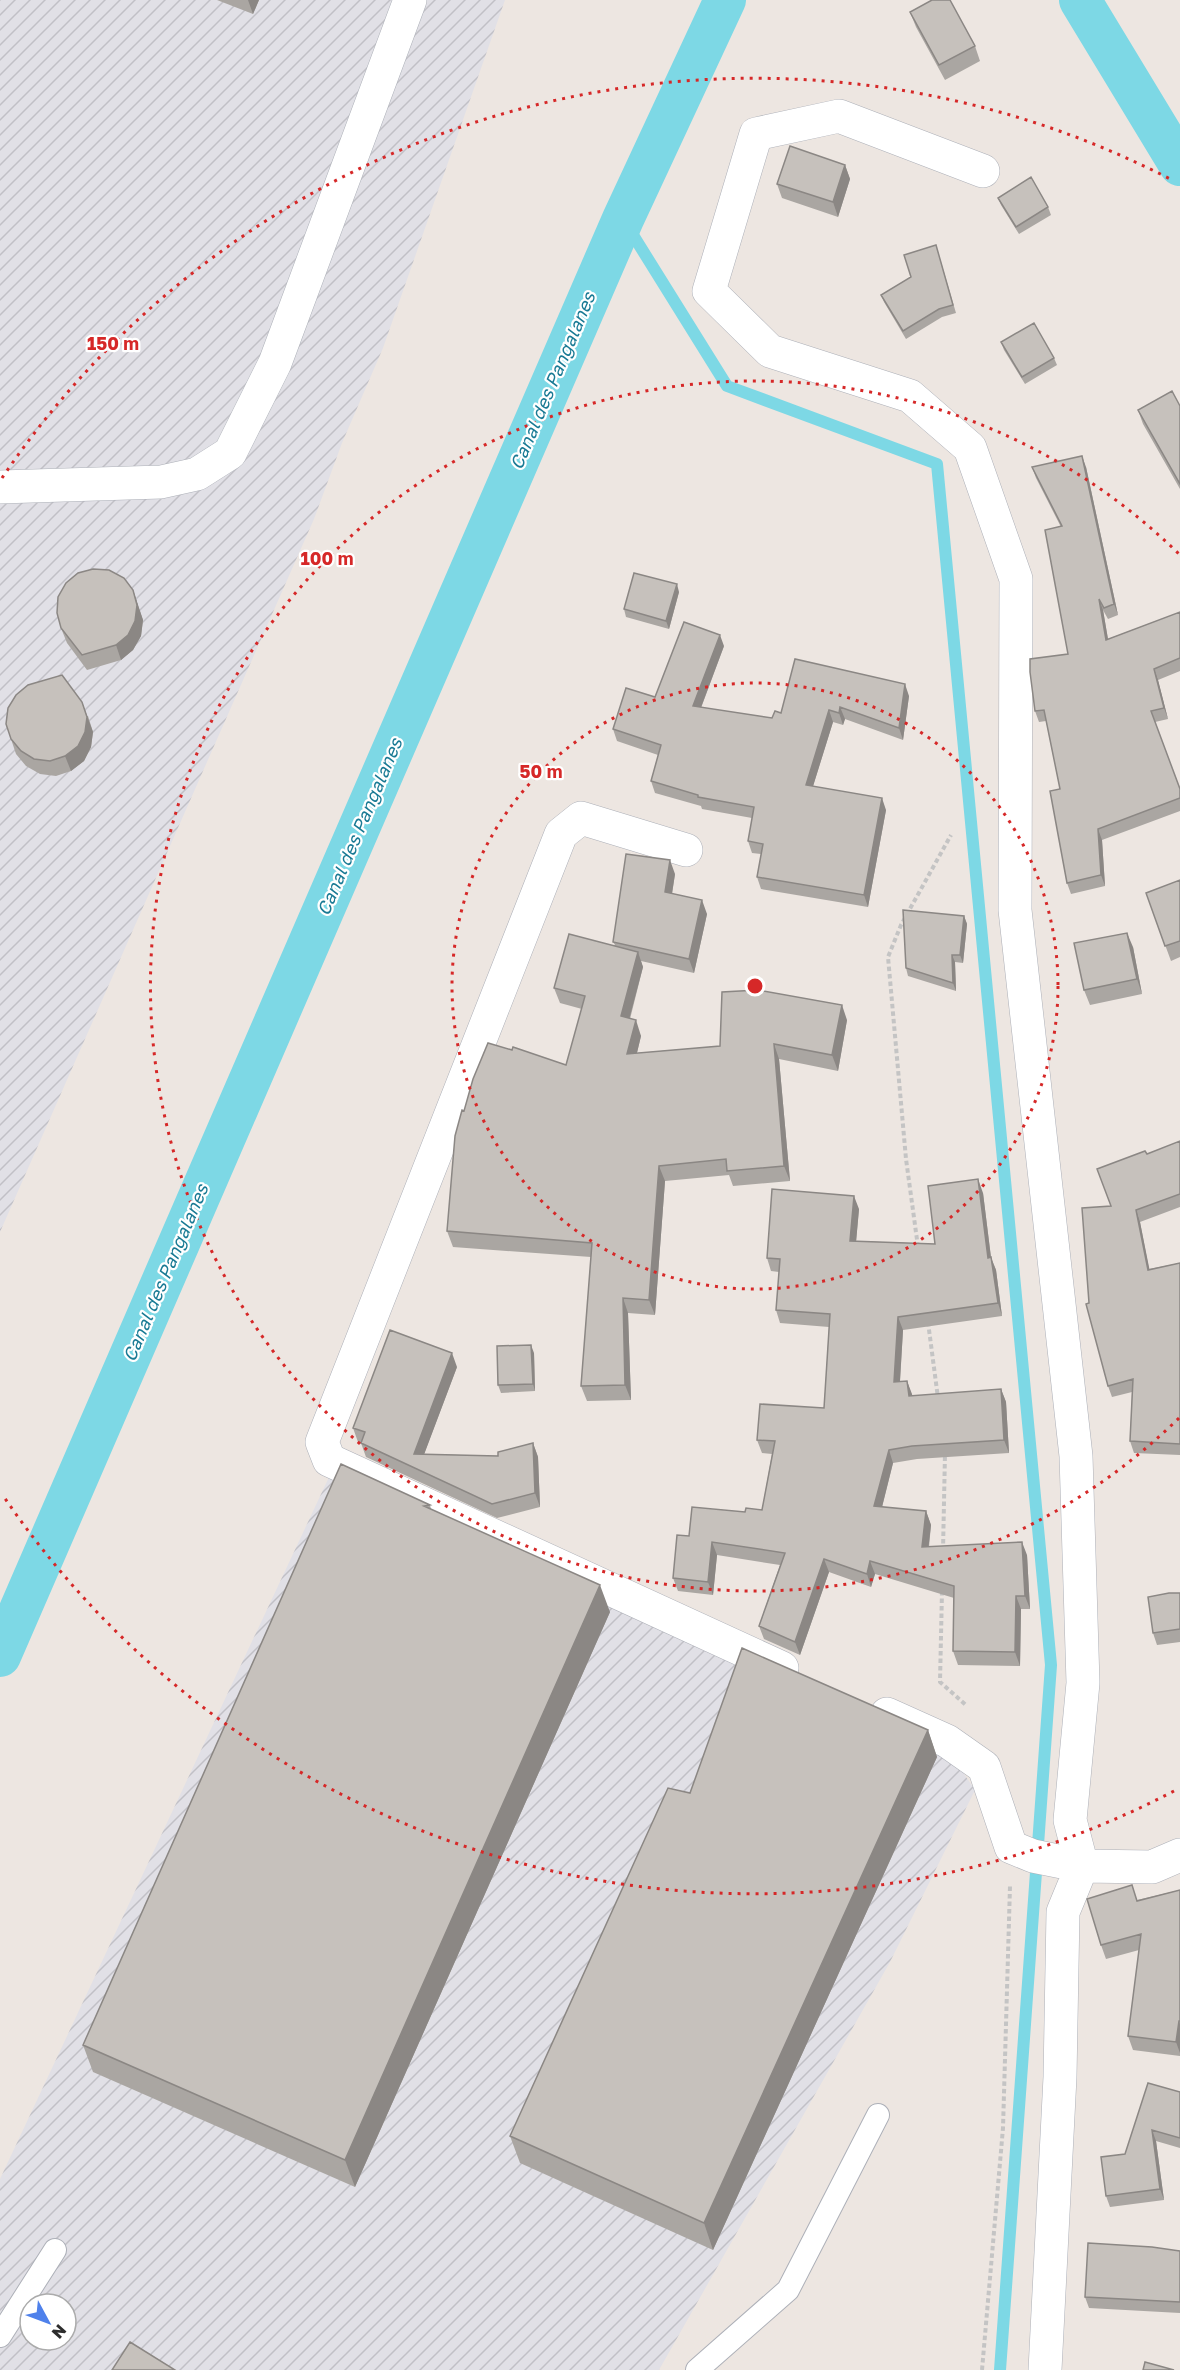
<svg xmlns="http://www.w3.org/2000/svg" width="1180" height="2370" viewBox="0 0 1180 2370" font-family="'Golos Text',sans-serif">
  <defs>
    <pattern id="industrial-furrows" width="10" height="10" patternUnits="userSpaceOnUse" patternTransform="scale(1.5)"><rect width="10" height="10" fill="#e1e0e6"/><path d="M-1 1l2-2M0 10L10 0M9 11l2-2" fill="none" stroke="#c1c0c6"/></pattern>
  </defs>
  <rect width="100%" height="100%" fill="#ede6e1"/>
  <!-- industrial -->
  <path fill="url(#industrial-furrows)" fill-rule="evenodd" d="M0 0H505L383 348 342 443 314 519 0 1232Z
    M330 1475 951 1755 975 1790 890 1962 659 2370H0V2179ZM30 2304H66V2340H30Z"/>
  <g fill="none" stroke-linecap="round" stroke-linejoin="round">
    <!-- stream -->
    <path stroke="#7dd8e5" stroke-width="12" d="M623 219 727 386 937 464 1051 1665 1000 2370"/>
    <!-- canal -->
    <path stroke="#7dd8e5" stroke-width="42" d="M1080 0 1180 165
      M0 1656 623 219 725 0"/>
    <!-- service casing -->
    <g stroke="#adb0b8" stroke-width="24">
      <path id="service" d="M0 2336 55 2250
        M697 2370 788 2290 878 2115"/>
    </g>
    <!-- minor casing -->
    <g stroke="#adb0b8" stroke-width="34">
      <path id="minor" d="M983 171 839 116 756 134 709 291 770 351 910 396 970 448 1016 579 1015 910 1076 1456 1083 1683 1070 1820 1082 1866 1063 1912 1060 2077 1045 2370
        M0 487 161 482 197 474 230 453 275 363 410 0
        M686 850 581 818 561 834 322 1442 329 1460 782 1668
        M887 1714 947 1741 984 1767 1011 1847 1033 1856 1082 1866 1152 1867 1180 1855"/>
    </g>
    <!-- path -->
    <path stroke="#c4c4c4" stroke-width="4" stroke-dasharray="4.5 3" stroke-linecap="butt" d="M918 1247 906 1159 888 957 901 925 951 835
      M928 1322 938 1398
      M943 1551 945 1453
      M942 1591 940 1682 967 1706
      M982 2370 1003 2128 1010 1886"/>
    <!-- service -->
    <use href="#service" stroke="#fff" stroke-width="22"/>
    <!-- minor -->
    <use href="#minor" stroke="#fff" stroke-width="33"/>
  </g>
  <!-- wall -->
  <path fill="#aaa6a2" d="M217 0H259L253 14Z
    M910 12 975 46 980 61 945 80 916 27Z
    M845 165 850 179 838 217 782 198 777 184Z
    M998 198 1048 207 1051 215 1019 234 1001 205Z
    M936 245 956 313 942 317 906 339 884 302 881 295 911 277Z
    M1001 342 1054 358 1057 365 1025 384 1004 350Z
    M1180 406V489L1143 424 1138 410Z
    M1032 467H1086L1118 615 1108 619 1103 610 1108 639 1180 612V671L1158 680 1168 719 1155 722 1180 789V811L1102 840 1105 886 1071 894 1067 883 1060 789 1046 721 1039 722 1035 711 1068 654 1061 527 1036 478Z
    M133 590 143 620 141 636 133 650 121 660 87 670 67 643 61 628Z
    M679 592 669 629 626 617 624 609Z
    M724 646 701 708 772 718 781 713 909 696 903 740 845 719 843 725 833 722 813 786 886 810 868 907 761 889 757 877 761 854 752 853 748 841 752 818 702 809 701 806 655 793 651 781 658 755 617 741 613 729Z
    M88 716 93 732 91 747 84 761 71 771 56 776 40 774 26 766 16 754 11 739Z
    M675 874 672 894 707 914 694 973 641 961 643 967 630 1019 641 1036 637 1053 720 1046 847 1020 838 1071 779 1059 790 1181 733 1186 729 1175 665 1181 655 1315 628 1313 631 1400 587 1401 581 1386 591 1257 453 1247 447 1231 464 1111 566 1065 582 1009 560 1003 554 988 615 945 613 942Z
    M1180 880V957L1171 961 1146 893Z
    M964 916 967 924 963 963 955 962 956 991 908 976 906 968Z
    M1133 947 1142 994 1090 1005 1084 990Z
    M1180 1141V1207L1140 1222 1149 1269 1180 1263V1455L1134 1453 1130 1441 1132 1392 1112 1397 1108 1386 1089 1303 1111 1206 1147 1154Z
    M983 1193 991 1257 996 1270 1002 1316 903 1330 900 1382 907 1381 912 1396 1001 1389 1006 1402 1009 1453 917 1459 893 1463 882 1507 926 1511 931 1525 929 1547 1027 1555 1030 1609H1021L1020 1666 958 1665 953 1651 954 1598 875 1574 871 1587 829 1572 800 1655 764 1639 759 1626 780 1565 717 1555 713 1595 678 1591 673 1578 689 1536 745 1512 762 1510 772 1454 762 1453 757 1440 824 1408 829 1327 780 1323 776 1310 779 1272 771 1271 767 1258 859 1209 856 1241 935 1244Z
    M534 1353 535 1391 501 1393 498 1385Z
    M457 1367 424 1454 498 1456 533 1443 538 1457 540 1507 497 1518 366 1457 361 1443 358 1442 353 1428Z
    M341 1464 430 1505 431 1509 610 1612 355 2187 93 2072 83 2045Z
    M1180 1593V1642L1157 1645 1153 1633Z
    M928 1730 937 1757 713 2250 520 2163 510 2136 690 1793Z
    M1180 1890V2056L1133 2050 1128 2036 1139 1950 1106 1959 1101 1945 1137 1900Z
    M1180 2092V2148L1156 2141 1164 2200 1110 2207 1106 2196 1125 2154Z
    M1180 2251V2313L1089 2308 1085 2297Z"/>
  <!-- shaded-wall -->
  <path fill="#8b8784" d="M248 0H259L253 14Z
    M845 165 850 179 838 217 833 202Z
    M1082 456 1086 467 1118 615 1114 604Z
    M677 584 679 592 669 629 666 621Z
    M133 590 143 620 141 636 133 650 121 660 116 645Z
    M1099 599 1103 610 1110 651 1106 640Z
    M720 635 724 646 697 718 693 706Z
    M1154 669 1158 680 1168 719 1164 708Z
    M905 684 909 696 903 740 899 728Z
    M82 702 93 732 91 747 84 761 71 771 65 756Z
    M840 707 845 719 843 725 839 713Z
    M829 710 833 722 810 796 806 785Z
    M882 798 886 810 868 907 864 895Z
    M1098 829 1102 840 1105 886 1101 875Z
    M670 860 675 874 670 906 665 892Z
    M702 900 707 914 694 973 689 959Z
    M964 916 967 924 963 963 960 955Z
    M1127 933 1133 947 1142 994 1137 979Z
    M638 952 643 967 626 1031 621 1016Z
    M952 955 955 962 956 991 953 983Z
    M842 1005 847 1020 838 1071 832 1055Z
    M636 1020 641 1036 633 1069 627 1054Z
    M774 1044 779 1059 790 1181 784 1166Z
    M659 1166 665 1181 655 1315 649 1300Z
    M978 1179 983 1193 991 1258 996 1270 1002 1316 998 1303 988 1258Z
    M854 1196 859 1209 855 1254 850 1241Z
    M1136 1210 1140 1222 1152 1282 1148 1270Z
    M623 1298 628 1313 631 1400 625 1385Z
    M898 1317 903 1330 899 1396 894 1382Z
    M531 1345 534 1353 535 1391 533 1384Z
    M452 1353 457 1367 419 1468 414 1454Z
    M907 1381 912 1394 914 1409 909 1396Z
    M1001 1389 1006 1402 1009 1453 1004 1440Z
    M533 1443 538 1457 540 1507 535 1493Z
    M889 1450 893 1463 879 1519 874 1506Z
    M926 1511 931 1525 927 1560 922 1547Z
    M712 1542 717 1555 713 1595 708 1582Z
    M1022 1542 1027 1555 1030 1609 1025 1596Z
    M824 1559 829 1572 800 1655 795 1642Z
    M870 1561 875 1574 871 1587 867 1574Z
    M600 1585 610 1612 355 2187 345 2160Z
    M1016 1596 1021 1609 1020 1666 1015 1652Z
    M928 1730 937 1757 713 2250 704 2223Z
    M1179 2021 1180 2024V2053L1176 2042Z
    M1152 2130 1156 2141 1164 2200 1160 2189Z"/>
  <!-- building -->
  <path fill="#c6c1bc" stroke="#8b8784" stroke-width="1.5" d="M932 0H950L975 46 939 65 910 12Z
    M790 146 845 165 833 202 777 184Z
    M1031 177 1048 207 1016 227 998 198Z
    M936 245 953 305 939 309 903 331 881 295 911 277 904 255Z
    M1034 323 1054 358 1022 377 1001 342Z
    M1172 391 1180 406V484L1138 410Z
    M1082 456 1114 604 1104 608 1099 599 1106 640 1180 612V658L1154 669 1164 708 1151 711 1180 789V798L1098 829 1101 875 1067 883 1050 791 1060 789 1044 710 1035 711 1030 672V659L1068 654 1045 530 1062 526 1032 467Z
    M93 569 109 570 124 578 133 590 137 605 135 621 128 635 116 645 82 655 61 628 57 613 58 597 66 583 78 573Z
    M634 573 677 584 666 621 624 609Z
    M684 622 720 635 693 706 772 718 775 711 781 713 795 659 905 684 899 728 840 707 839 713 829 710 806 785 882 798 864 895 757 877 763 844 748 841 754 807 698 797V795L651 781 661 745 613 729 626 688 655 697Z
    M62 675 82 702 87 717 85 732 78 746 65 756 50 761 34 759 21 751 11 739 6 724 8 708 16 695 28 685Z
    M626 854 670 860 665 892 702 900 689 959 613 942Z
    M1180 880V941L1165 946 1146 893Z
    M903 910 964 916 960 955H952L953 983 906 968Z
    M1127 933 1137 979 1084 990 1074 943Z
    M569 934 638 952 621 1016 636 1020 627 1054 720 1046 722 992 758 990 842 1005 832 1055 774 1044 784 1166 727 1171 726 1159 659 1166 649 1300 623 1298 625 1385 581 1386 592 1243 447 1231 455 1136 462 1110 464 1111 473 1079 488 1043 512 1050 513 1047 566 1065 585 996 554 988Z
    M1180 1141V1194L1136 1210 1148 1270 1180 1263V1444L1130 1441 1133 1379 1108 1386 1086 1304 1089 1303 1082 1208 1111 1206 1097 1169 1145 1151 1147 1154Z
    M978 1179 988 1258 991 1257 998 1303 898 1317 894 1382 907 1381 909 1396 1001 1389 1004 1440 912 1446 889 1450 874 1506 926 1511 922 1547 1022 1542 1025 1596H1016L1015 1652 953 1651 954 1586 870 1561 867 1574 824 1559 795 1642 759 1626 785 1553 712 1542 708 1582 673 1578 677 1535 689 1536 692 1507 745 1512 746 1508 762 1510 775 1441 757 1440 760 1404 824 1408 830 1314 776 1310 780 1259 767 1258 772 1189 854 1196 850 1241 935 1244 928 1186Z
    M390 1330 452 1353 414 1454 498 1456V1452L533 1443 535 1493 492 1504 361 1443 365 1432 353 1428Z
    M531 1345 533 1384 498 1385 497 1346Z
    M341 1464 430 1505 424 1506 600 1585 345 2160 83 2045Z
    M1169 1593H1180V1629L1153 1633 1148 1597Z
    M742 1648 928 1730 704 2223 510 2136 668 1788 690 1793Z
    M1132 1885 1137 1901 1180 1890V2021H1179L1176 2042 1128 2036 1141 1934 1101 1945 1087 1899Z
    M1148 2083 1180 2092V2138L1152 2130 1160 2189 1106 2196 1101 2157 1125 2154Z
    M1088 2243 1152 2247 1180 2251V2302L1085 2297Z
    M130 2342 175 2370H112Z
    M1145 2362 1174 2370H1143Z"/>
  <!-- distance rings -->
  <g fill="none" stroke="#d62828" stroke-width="3" stroke-dasharray="3 6">
    <circle cx="755" cy="986" r="303"/>
    <path d="M1179 1418A605 605 0 1 1 1179 554"/>
    <path d="M1174 1791A908 908 0 0 1 2 1494M2 478A908 908 0 0 1 1174 181"/>
  </g>
  <g text-anchor="middle" stroke-width="4.5" stroke-linejoin="round" paint-order="stroke">
    <!-- water labels -->
    <g font-size="18" font-style="italic" fill="#197a94" stroke="#fff">
      <text transform="translate(553 381) rotate(-67)" y="6">Canal des Pangalanes</text>
      <text transform="translate(360 827) rotate(-67)" y="6">Canal des Pangalanes</text>
      <text transform="translate(166 1273) rotate(-67)" y="6">Canal des Pangalanes</text>
    </g>
  </g>
  <circle cx="755" cy="986" r="9" fill="#d62828" stroke="#fff" stroke-width="3"/>
  <g font-size="18" text-anchor="middle" font-weight="bold" fill="#d62828" stroke="#fff" stroke-width="4.5" stroke-linejoin="round" paint-order="stroke">
    <text x="113" y="350">150 m</text>
    <text x="327" y="565">100 m</text>
    <text x="541" y="778">50 m</text>
  </g>
  <!-- north arrow -->
  <g transform="translate(48 2322) rotate(131)"><circle r="28" fill="#ffffff" stroke="#ababab" stroke-width="1.5"/>
  <path d="M0-4.5L10 22L0 15L-10 22Z" fill="#4f81eb"/>
  <text y="-9" font-size="16" font-weight="bold" text-anchor="middle" fill="#2d2d2d">N</text>
  </g>
</svg>
